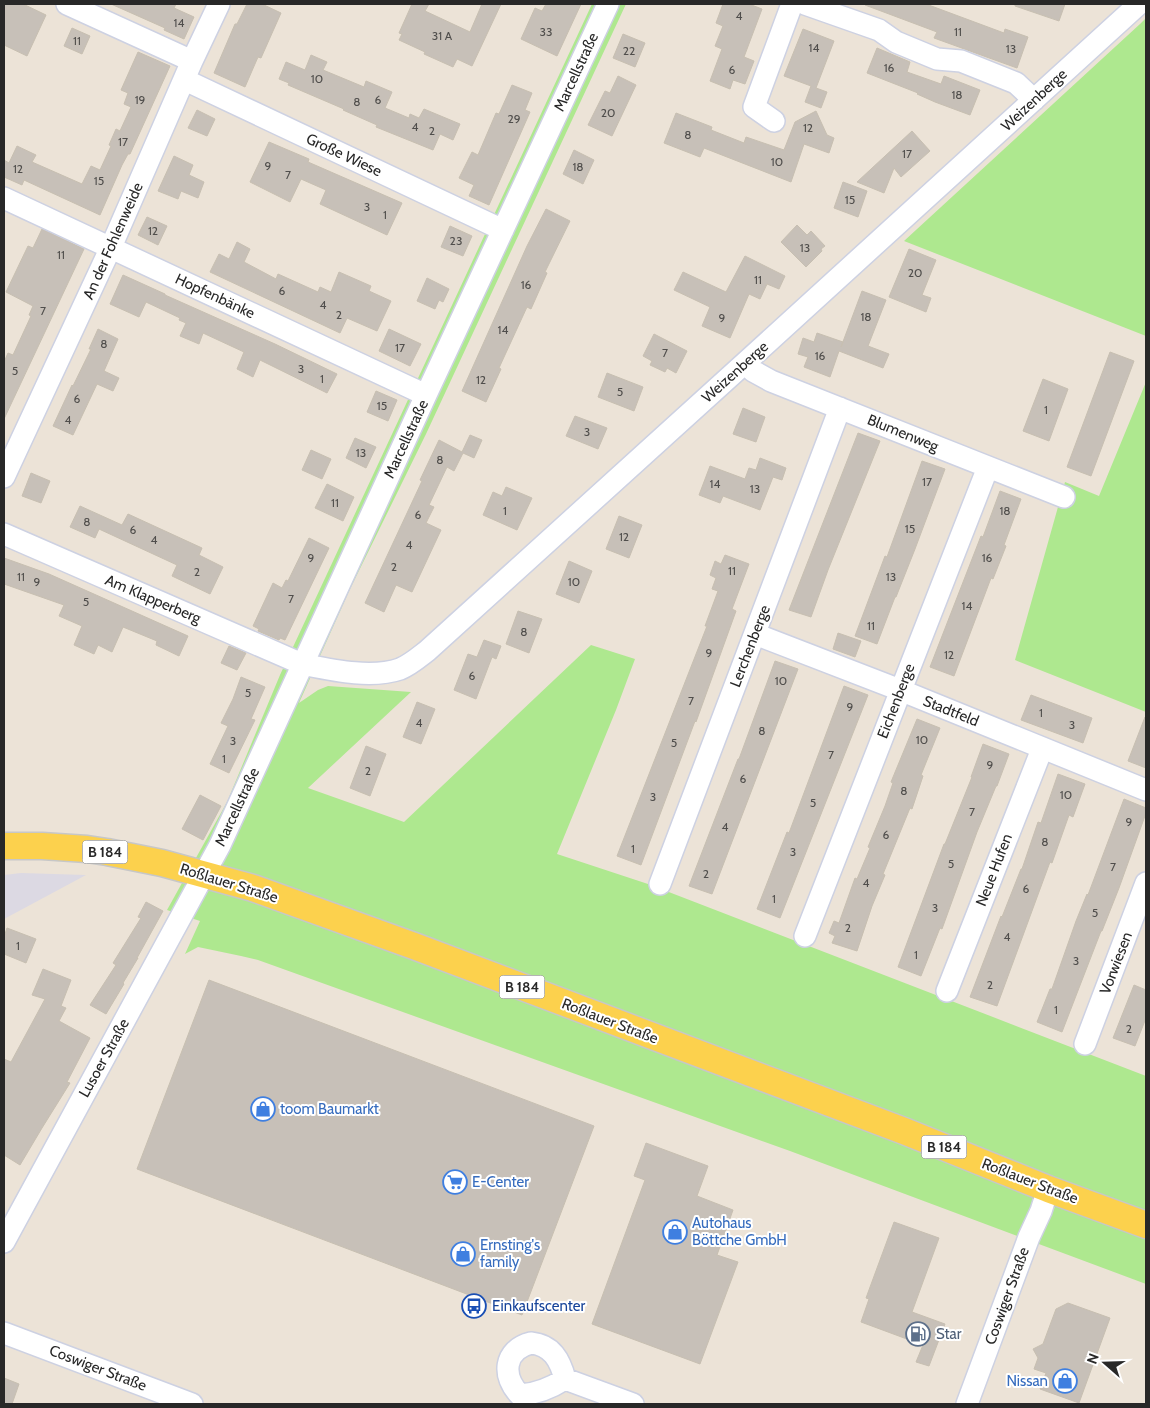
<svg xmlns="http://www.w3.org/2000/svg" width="1150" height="1408" viewBox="0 0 1150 1408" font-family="Cabin,sans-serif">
  <rect width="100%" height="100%" fill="#ece3d7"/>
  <!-- industrial -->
  <path fill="#dcd9e3" d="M21 873 86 875 4 919V875Z"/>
  <!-- green -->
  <path fill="#aee88f" d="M592 4H626L426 434 350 589 299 703 318 690 328 686 411 692 308 788 404 822 591 645 635 659 616 710 557 854 648 884 1146 1076V1284L790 1151 258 960 241 956 198 947 185 954 200 921 167 910 227 802 280 675Z
    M1146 18V336L904 241 1140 24Z
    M1146 382V712L1015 660 1065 482 1099 496Z"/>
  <!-- building -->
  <path fill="#c7c0b8" stroke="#c7bfb1" d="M4 4H23L46 15 27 56 4 45Z
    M111 4H176L174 8 194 17 184 39 164 30 165 28Z
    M247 4H262L281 13 261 58 258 57 245 87 214 73 235 24H237Z
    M412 4H429L425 11 470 32 482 4H501L472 66 457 59 453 67 424 54 425 52 399 40 402 34 399 33Z
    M546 4H581L557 56 521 39 535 8 542 11Z
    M723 4H749L762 9 744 57 754 61 745 84 733 80 730 89 710 81 722 49 715 46 723 26 716 23Z
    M865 4H926L1004 33 1005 29 1028 37 1017 68 934 38 937 32 865 5Z
    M1015 4H1065L1059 21 1015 6Z
    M72 28 90 36 82 54 64 46Z
    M803 29 834 41 816 88 827 92 821 108 805 102 811 86 784 76Z
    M623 34 645 43 635 67 613 58Z
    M877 48 910 62 907 72 941 84 944 76 980 90 970 115 935 102 917 94 918 93 867 73Z
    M138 52 170 66 130 154H128L122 165 100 215 24 180 22 185 4 177V160L9 163 17 146 36 155 32 162 82 184 91 166 100 170 111 146 109 145 116 129 120 131 131 107 124 104 128 93 121 90Z
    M311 55 327 62 323 70 364 87 366 81 392 92 385 108 409 118 410 114 419 118 424 109 460 124 453 140 440 134 433 150 376 127 377 125 343 110 344 109 288 85 289 83 279 79 286 62 305 70Z
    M618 76 636 85 612 136 588 125 605 91 610 93Z
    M512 85 532 93 525 110 530 112 489 205 469 196 474 185 459 178 472 152 478 155 496 113 499 114Z
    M197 110 215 119 207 136 188 128Z
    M816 111 827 135 834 138 829 153 804 144 791 182 704 148 700 157 664 143 676 113 712 127 711 130 744 143 746 137 784 150 795 122Z
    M912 131 930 151 901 177 894 168 884 193 857 182Z
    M269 142 309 159 308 162 402 203 387 235 320 204 326 190 301 179 290 202 250 182Z
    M574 150 594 160 583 184 563 174Z
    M174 156 193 165 189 175 204 182 198 198 181 191 178 199 158 191Z
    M843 182 867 191 858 217 834 208Z
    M546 209 570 221 545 272 547 273 531 309 527 307 499 368 501 369 486 402 462 391 527 246Z
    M147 217 167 226 158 245 138 235Z
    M797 225 807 235 811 231 825 246 821 249 822 251 806 267 781 242Z
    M450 226 472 236 463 256 441 247Z
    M42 229 84 249 4 419V362L8 353 13 355 31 316 29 315 33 306 6 292 28 246 33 248Z
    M237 242 250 249 244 262 276 279 278 274 318 292 320 287 331 292 339 272 371 286 369 291 391 301 377 331 347 318 340 333 210 272 219 254 229 259Z
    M909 249 936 260 922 295 931 298 926 312 889 297Z
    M745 256 785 276 779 289 767 284 760 299 749 294 730 338 702 326 710 307 674 290 683 272 726 292Z
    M123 275 165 294V295L275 344 337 374 327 393 260 360 253 377 237 369 244 352 203 333 199 344 180 336 186 323 179 320 180 318 146 302 139 317 110 304Z
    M427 278 449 289 443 302 439 300 435 309 417 301Z
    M862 291 886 300 868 346 889 354 883 368 839 351 830 377 804 367 808 357 798 354 803 338 814 342 817 333 843 342 841 347Z
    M98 329 118 339 104 371 119 378 113 391 97 384 73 435 53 426 72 385 73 386 91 349H89Z
    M389 329 421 344 410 366 379 351Z
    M654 334 687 351 676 373 667 368 665 372 650 365 652 361 643 356Z
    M1110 352 1134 361 1091 476 1067 467Z
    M607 373 643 387 634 411 598 397Z
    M1043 379 1068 389 1049 441 1023 431Z
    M376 391 397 400 388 421 367 412Z
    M743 408 765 417 756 442 733 434Z
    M575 416 607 428 598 449 566 436Z
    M858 433 880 441 828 570 811 617 789 610Z
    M470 435 482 440 474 458 463 453 454 471 447 467 429 505 434 507 426 523 441 530 412 592 396 585 384 612 365 603 422 481 420 480 439 440 462 452Z
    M355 438 376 447 366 468 346 458Z
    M311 450 331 459 322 479 302 470Z
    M760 458 786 468 782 480 773 477 760 510 723 496 720 503 699 495 710 466 745 479 749 468 756 470Z
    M922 461 945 469 915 549 896 597H895L877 644 855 636 885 556 887 557Z
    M31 473 50 481 41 503 22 496Z
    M327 484 354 497 343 521 315 508Z
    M506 487 532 498 517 530 483 515 493 492 502 496Z
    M1000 491 1021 499 1004 545 1006 546 993 579 991 578 954 676 930 667 981 536 983 537Z
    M80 506 122 525 128 514 202 548 199 555 223 567 210 594 172 576 177 565 99 529 95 538 70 527Z
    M619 516 642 525 629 558 606 549Z
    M309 538 329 548 285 640 280 638 279 640 258 631 259 629 253 626 273 583 282 588 286 580 288 581Z
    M725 555 749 564 732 609 736 611 696 722 695 721 641 865 617 856 707 626H705L718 591 712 589 716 578 710 575 715 561 721 564Z
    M4 558 49 574 188 636 179 656 156 645 157 641 123 627 112 652 98 645 94 654 74 645 82 626 59 616 64 605 4 584Z
    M569 561 592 571 579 603 556 594Z
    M518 611 542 619 529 653 506 644Z
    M838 633 861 641 855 657 833 649Z
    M484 640 501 646 496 659 492 657 476 699 454 690 468 654 477 657Z
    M229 646 246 653 237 670 221 663Z
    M775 661 798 669 712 894 689 886 738 759H739Z
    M241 677 265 687 251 719 255 720 229 773 210 764 228 726 221 723 233 699Z
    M844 686 868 695 780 918 757 909 787 832 789 833Z
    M1031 695 1092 718 1083 743 1021 720Z
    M417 702 435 709 421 744 403 737Z
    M1145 717H1146V768L1128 761Z
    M917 719 940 728 921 775 923 776 912 809 910 808 883 874 885 875 872 906 857 951 832 943 835 936 829 933 834 921 839 923 855 878 857 879 870 848 868 847 885 806 893 783 891 782Z
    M983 744 1009 754 997 786H996L977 832 942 929 940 928 921 976 898 967 944 844H945L972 777H971Z
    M366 746 386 754 370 796 350 788Z
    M1058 774 1085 784 1073 817 1069 815 1052 863 1050 862 997 1006 970 997 1001 916 1002 917 1021 869H1022L1038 822 1041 823Z
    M200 795 221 806 203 840 182 829Z
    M1124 799 1146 808V813L1119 888 1102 931H1101L1062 1032 1037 1022 1050 989H1052L1076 921 1087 894 1088 895Z
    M146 902 163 911 137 958H138L123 983 124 984 106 1014 90 1005 116 965 113 963 141 918 138 917Z
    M7 928 36 939 26 963 4 954V937Z
    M43 969 71 980 61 1006 66 1008 59 1021 90 1038 67 1082 70 1083 42 1128 20 1165 4 1155V1059L11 1062 45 999 32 995Z
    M209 980 594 1126 522 1315 137 1169Z
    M1134 985 1146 990V1018L1135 1046 1113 1038Z
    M646 1143 708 1166 697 1196 733 1210 717 1255 738 1262 700 1364 592 1324 645 1180 634 1176Z
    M894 1222 939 1238 912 1312 945 1324 929 1366 916 1362 923 1345 861 1322 869 1299 866 1298Z
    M1068 1303 1110 1318 1079 1403 1040 1389 1046 1373 1034 1369 1038 1358 1033 1349 1043 1344 1056 1309Z
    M4 1378 19 1384 12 1404H4Z"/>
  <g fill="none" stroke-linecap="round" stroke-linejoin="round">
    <!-- minor casing -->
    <g stroke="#cdd1e2" stroke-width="24">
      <path id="minor" d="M67 4 192 61
        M805 4 879 30 896 42 937 59 961 61 1016 83 1034 100
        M185 80 503 230
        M774 121 754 107 792 4
        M4 198 426 395
        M746 362 753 371 771 381 1064 497
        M4 477 111 247 192 61 219 4
        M4 534 302 664C332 670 371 679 400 669 410 665 418 658 427 651L746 362 1139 4
        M755 634 900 690 1146 790
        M660 884 840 408
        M805 936 988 467
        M947 991 1042 749
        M1085 1044 1146 883
        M4 1242 220 845 426 395 608 4
        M4 1333 192 1404
        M531 1343C552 1345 560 1360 565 1379 551 1388 537 1394 520 1395 502 1377 503 1350 531 1343Z
        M565 1379 633 1404
        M967 1404 1029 1237 1041 1211 1048 1189"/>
    </g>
    <!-- major casing -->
    <g stroke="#c7c7c7" stroke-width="29">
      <path id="major" d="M4 846H42L87 849 107 852 162 863 253 888 414 946 904 1131 1048 1189 1146 1225"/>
    </g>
    <!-- minor -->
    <use href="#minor" stroke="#fff" stroke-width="21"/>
    <!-- major -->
    <use href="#major" stroke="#fcd14d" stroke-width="26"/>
  </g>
  <!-- icons -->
  <defs>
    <g id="shop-ring" transform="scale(1.25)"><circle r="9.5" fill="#fff" stroke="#3f7fe0" stroke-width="1.5"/><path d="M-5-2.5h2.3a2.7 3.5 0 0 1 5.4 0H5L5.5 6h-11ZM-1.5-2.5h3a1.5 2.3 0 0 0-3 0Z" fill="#3f7fe0"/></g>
    <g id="supermarket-ring" transform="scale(1.25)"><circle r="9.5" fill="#fff" stroke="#3f7fe0" stroke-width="1.5"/><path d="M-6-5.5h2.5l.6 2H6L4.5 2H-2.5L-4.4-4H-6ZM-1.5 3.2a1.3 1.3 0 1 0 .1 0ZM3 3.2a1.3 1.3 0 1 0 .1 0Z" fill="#3f7fe0"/></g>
    <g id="bus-ring" transform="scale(1.25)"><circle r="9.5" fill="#fff" stroke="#1a4fb4" stroke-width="1.5"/><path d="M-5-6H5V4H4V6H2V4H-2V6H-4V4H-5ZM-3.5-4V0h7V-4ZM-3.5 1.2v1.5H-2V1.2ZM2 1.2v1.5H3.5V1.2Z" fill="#1a4fb4"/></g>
    <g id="fuel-ring" transform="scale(1.25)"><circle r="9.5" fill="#fff" stroke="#5c6f8a" stroke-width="1.5"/><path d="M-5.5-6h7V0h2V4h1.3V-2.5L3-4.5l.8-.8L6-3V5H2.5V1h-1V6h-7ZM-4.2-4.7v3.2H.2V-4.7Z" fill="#5c6f8a"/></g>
  </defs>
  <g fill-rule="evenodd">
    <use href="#shop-ring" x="263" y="1109"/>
    <use href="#supermarket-ring" x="455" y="1182"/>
    <use href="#shop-ring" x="675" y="1232"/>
    <use href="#shop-ring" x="463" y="1254"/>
    <use href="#bus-ring" x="474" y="1306"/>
    <use href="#fuel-ring" x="918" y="1334"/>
    <use href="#shop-ring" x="1065" y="1381"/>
  </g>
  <g text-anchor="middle" stroke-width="4" stroke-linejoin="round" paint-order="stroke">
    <!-- number labels -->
    <g font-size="12" fill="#504e4c">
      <text x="739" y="20">4</text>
      <text x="179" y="27">14</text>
      <text x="546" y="36">33</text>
      <text x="958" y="36">11</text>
      <text x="442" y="40">31 A</text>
      <text x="77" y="45">11</text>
      <text x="814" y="52">14</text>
      <text x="1011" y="53">13</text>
      <text x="629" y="55">22</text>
      <text x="889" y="72">16</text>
      <text x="732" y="74">6</text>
      <text x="317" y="83">10</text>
      <text x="957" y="99">18</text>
      <text x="140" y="104">19</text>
      <text x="378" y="104">6</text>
      <text x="357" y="106">8</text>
      <text x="608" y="117">20</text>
      <text x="514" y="123">29</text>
      <text x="415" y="131">4</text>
      <text x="808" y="132">12</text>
      <text x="432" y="135">2</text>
      <text x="688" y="139">8</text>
      <text x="123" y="146">17</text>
      <text x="907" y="158">17</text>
      <text x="777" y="166">10</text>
      <text x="268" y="170">9</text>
      <text x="578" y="171">18</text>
      <text x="18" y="173">12</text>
      <text x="288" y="179">7</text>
      <text x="99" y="185">15</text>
      <text x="850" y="204">15</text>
      <text x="367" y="211">3</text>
      <text x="385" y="219">1</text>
      <text x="153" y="235">12</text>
      <text x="456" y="245">23</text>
      <text x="805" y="252">13</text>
      <text x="61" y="259">11</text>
      <text x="915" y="277">20</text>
      <text x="758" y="284">11</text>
      <text x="526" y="289">16</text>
      <text x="282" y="295">6</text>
      <text x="323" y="309">4</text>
      <text x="43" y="315">7</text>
      <text x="339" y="319">2</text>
      <text x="866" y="321">18</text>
      <text x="722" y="322">9</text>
      <text x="503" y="334">14</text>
      <text x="104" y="348">8</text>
      <text x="400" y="352">17</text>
      <text x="665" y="357">7</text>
      <text x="820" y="360">16</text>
      <text x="301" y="373">3</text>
      <text x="15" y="375">5</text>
      <text x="322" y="383">1</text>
      <text x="481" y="384">12</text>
      <text x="620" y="396">5</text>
      <text x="77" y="403">6</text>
      <text x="382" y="410">15</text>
      <text x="1046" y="414">1</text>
      <text x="68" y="424">4</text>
      <text x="587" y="436">3</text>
      <text x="361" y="457">13</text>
      <text x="440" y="464">8</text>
      <text x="927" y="486">17</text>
      <text x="715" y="488">14</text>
      <text x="755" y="493">13</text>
      <text x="335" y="507">11</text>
      <text x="505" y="515">1</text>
      <text x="1005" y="515">18</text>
      <text x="418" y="519">6</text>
      <text x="87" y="526">8</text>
      <text x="910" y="533">15</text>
      <text x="133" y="534">6</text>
      <text x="624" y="541">12</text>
      <text x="154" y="544">4</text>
      <text x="409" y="549">4</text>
      <text x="311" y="562">9</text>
      <text x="987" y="562">16</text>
      <text x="394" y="571">2</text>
      <text x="732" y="575">11</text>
      <text x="197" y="576">2</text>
      <text x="21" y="581">11</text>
      <text x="891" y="581">13</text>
      <text x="37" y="586">9</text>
      <text x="574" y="586">10</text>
      <text x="291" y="603">7</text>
      <text x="86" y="606">5</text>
      <text x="967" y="610">14</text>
      <text x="871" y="630">11</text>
      <text x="524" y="636">8</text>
      <text x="709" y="657">9</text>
      <text x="949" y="659">12</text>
      <text x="472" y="680">6</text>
      <text x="781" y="685">10</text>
      <text x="248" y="697">5</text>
      <text x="691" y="705">7</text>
      <text x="850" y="711">9</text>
      <text x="1041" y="717">1</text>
      <text x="419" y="727">4</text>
      <text x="1072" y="729">3</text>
      <text x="762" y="735">8</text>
      <text x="922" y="744">10</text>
      <text x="233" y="745">3</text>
      <text x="674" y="747">5</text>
      <text x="831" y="759">7</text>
      <text x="224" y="763">1</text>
      <text x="990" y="769">9</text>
      <text x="368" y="775">2</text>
      <text x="743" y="783">6</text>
      <text x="904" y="795">8</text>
      <text x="1066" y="799">10</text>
      <text x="653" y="801">3</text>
      <text x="813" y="807">5</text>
      <text x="972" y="816">7</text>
      <text x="1129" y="826">9</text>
      <text x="725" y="831">4</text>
      <text x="886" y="839">6</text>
      <text x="1045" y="846">8</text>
      <text x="633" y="853">1</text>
      <text x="793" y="856">3</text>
      <text x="951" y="868">5</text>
      <text x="1113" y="871">7</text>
      <text x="706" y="878">2</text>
      <text x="866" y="887">4</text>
      <text x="1026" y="893">6</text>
      <text x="774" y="903">1</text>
      <text x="935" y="912">3</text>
      <text x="1095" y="917">5</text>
      <text x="848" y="932">2</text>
      <text x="1007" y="941">4</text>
      <text x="18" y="950">1</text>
      <text x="916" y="959">1</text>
      <text x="1076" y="965">3</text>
      <text x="990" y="989">2</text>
      <text x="1056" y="1014">1</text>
      <text x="1129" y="1033">2</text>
    </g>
    <!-- shield labels -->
    <g fill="#fff" stroke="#686868" stroke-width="1">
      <rect x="82.5" y="840.5" width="45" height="23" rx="4"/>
      <rect x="499.5" y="975.5" width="45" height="23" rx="4"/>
      <rect x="921.5" y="1135.5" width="45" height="23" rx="4"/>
    </g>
    <g font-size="14" font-weight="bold" fill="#282828">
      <text x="105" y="857">B 184</text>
      <text x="522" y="992">B 184</text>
      <text x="944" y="1152">B 184</text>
    </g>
    <!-- street labels -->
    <g font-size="15" fill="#282828" stroke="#fff">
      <text transform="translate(576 72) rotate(-65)" y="5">Marcellstraße</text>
      <text transform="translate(1034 100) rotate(-43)" y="5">Weizenberge</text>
      <text transform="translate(344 155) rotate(25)" y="5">Große Wiese</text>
      <text transform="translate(113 241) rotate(-66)" y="5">An der Fohlenweide</text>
      <text transform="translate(215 296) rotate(25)" y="5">Hopfenbänke</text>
      <text transform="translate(735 372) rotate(-42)" y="5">Weizenberge</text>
      <text transform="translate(903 433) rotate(22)" y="5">Blumenweg</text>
      <text transform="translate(406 439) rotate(-65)" y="5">Marcellstraße</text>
      <text transform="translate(153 599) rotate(23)" y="5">Am Klapperberg</text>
      <text transform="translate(750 646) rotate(-69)" y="5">Lerchenberge</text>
      <text transform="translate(896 701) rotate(-69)" y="5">Eichenberge</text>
      <text transform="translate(951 711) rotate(22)" y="5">Stadtfeld</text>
      <text transform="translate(237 807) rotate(-65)" y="5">Marcellstraße</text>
      <text transform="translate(994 870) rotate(-69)" y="5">Neue Hufen</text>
      <text transform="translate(229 883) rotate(17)" y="5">Roßlauer Straße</text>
      <text transform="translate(1116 963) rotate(-69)" y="5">Vorwiesen</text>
      <text transform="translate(610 1021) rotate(21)" y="5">Roßlauer Straße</text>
      <text transform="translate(104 1058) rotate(-61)" y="5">Lusoer Straße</text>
      <text transform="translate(1030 1181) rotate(21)" y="5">Roßlauer Straße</text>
      <text transform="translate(1007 1296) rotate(-70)" y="5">Coswiger Straße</text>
      <text transform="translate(98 1368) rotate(21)" y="5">Coswiger Straße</text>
    </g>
    <!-- shop labels -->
    <g font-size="15" fill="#366cbe" stroke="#fff" text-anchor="start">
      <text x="280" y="1114">toom Baumarkt</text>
      <text x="472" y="1187">E-Center</text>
      <text x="692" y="1228">Autohaus<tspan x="692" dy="17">Böttche GmbH</tspan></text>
      <text x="480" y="1250">Ernsting's<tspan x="480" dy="17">family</tspan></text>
      <text x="1048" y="1386" text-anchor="end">Nissan</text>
    </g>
    <!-- transit labels -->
    <g font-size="15" fill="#164399" stroke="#fff" text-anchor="start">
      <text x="492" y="1311">Einkaufscenter</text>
    </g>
    <!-- service labels -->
    <g font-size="15" fill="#4e5e75" stroke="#fff" text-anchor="start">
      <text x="936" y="1339">Star</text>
    </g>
  </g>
  <!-- border -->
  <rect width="1150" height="1408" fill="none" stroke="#282828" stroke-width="10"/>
  <!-- north arrow -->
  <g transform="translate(1105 1363) rotate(290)" stroke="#ffffff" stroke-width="4" paint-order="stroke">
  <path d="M0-4L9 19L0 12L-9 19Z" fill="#282828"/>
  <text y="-8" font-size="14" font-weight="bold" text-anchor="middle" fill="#282828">N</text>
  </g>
</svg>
